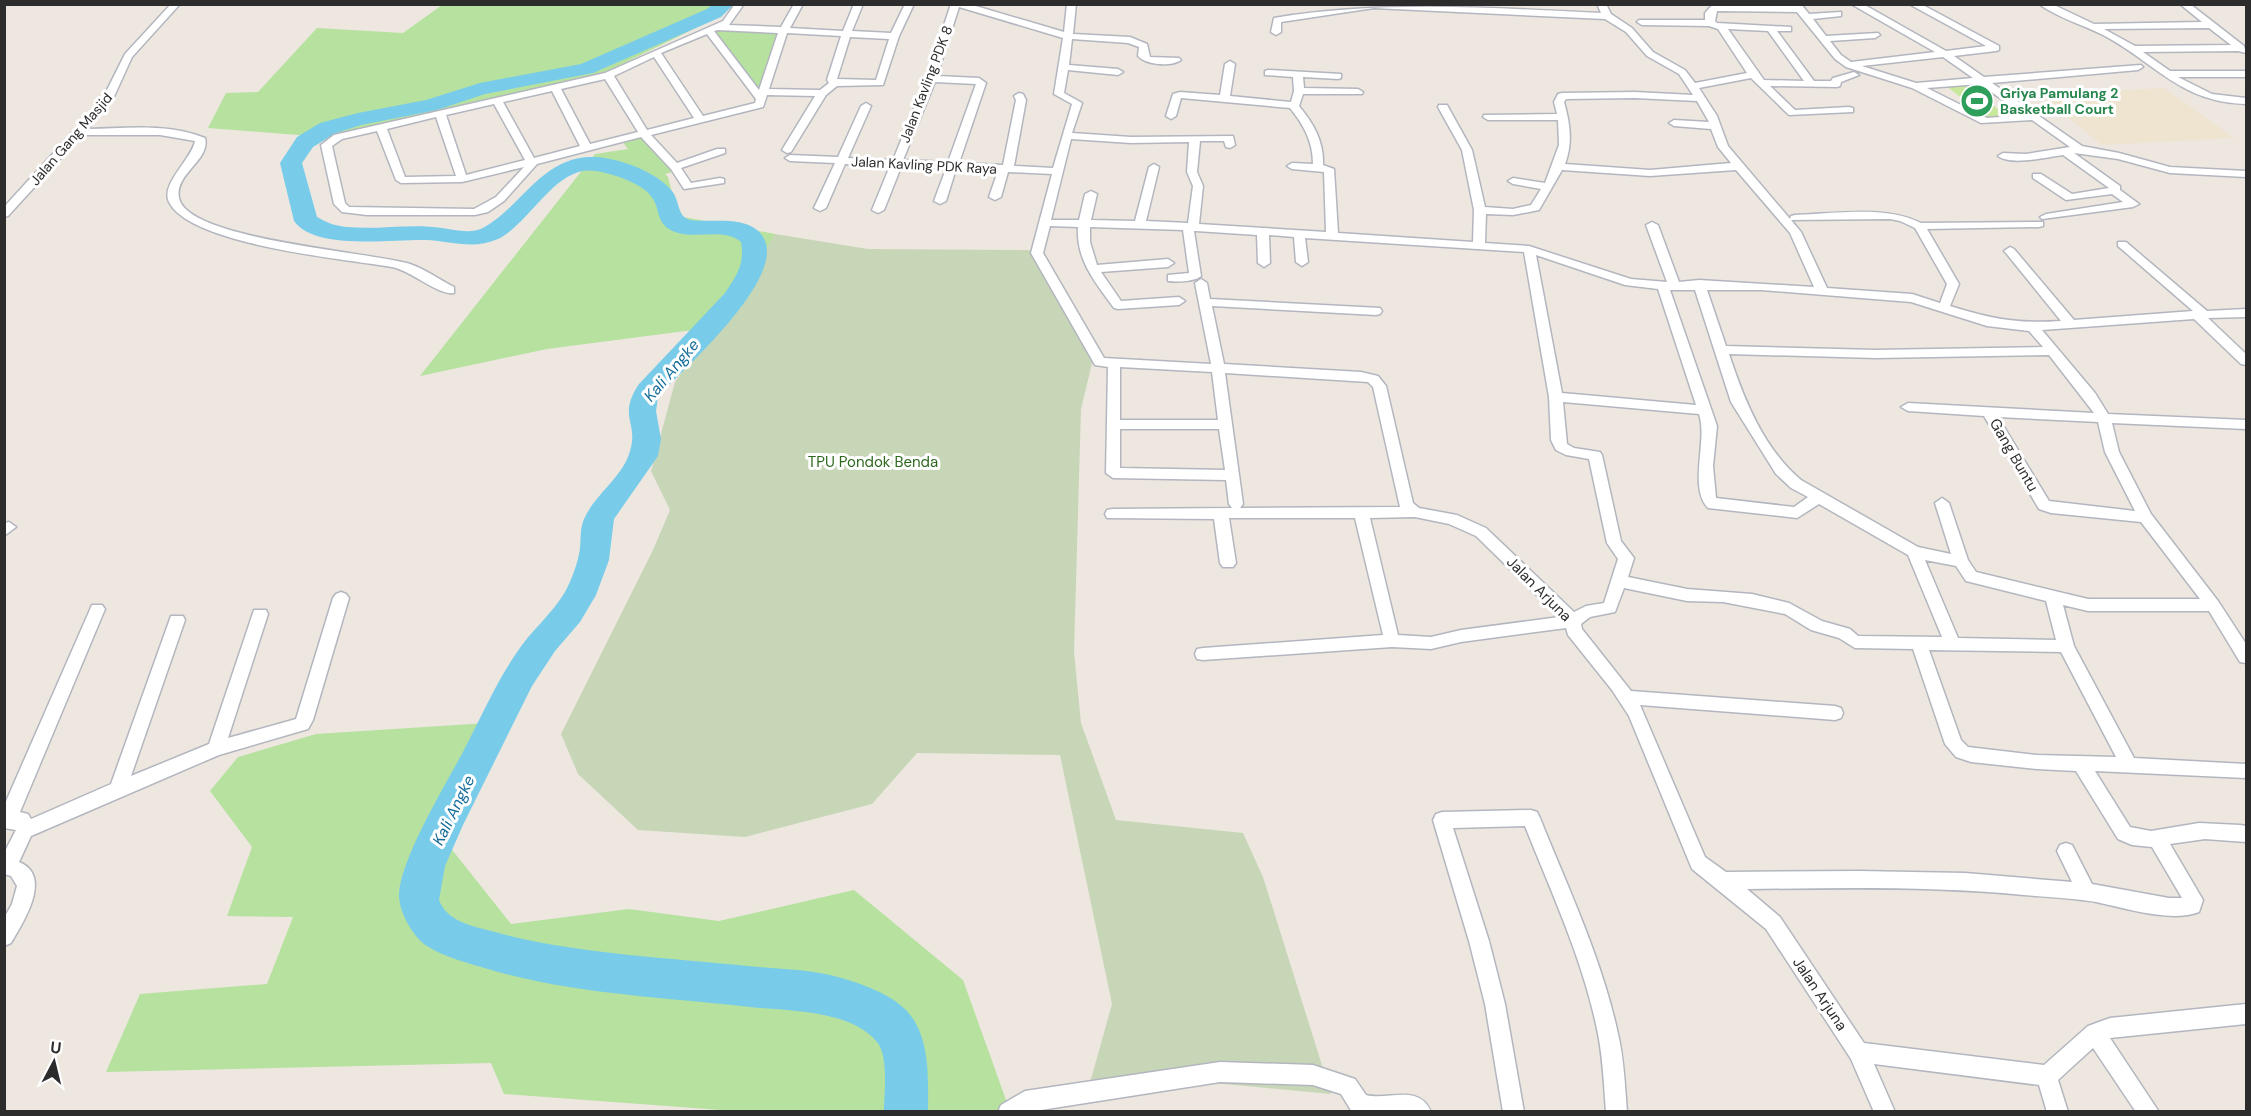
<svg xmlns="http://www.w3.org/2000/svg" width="2251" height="1116" viewBox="0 0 2251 1116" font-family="'DM Sans',sans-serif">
  <rect width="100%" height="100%" fill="#ede7e0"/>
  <!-- education -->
  <path fill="#eee4d0" d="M2164 88 2234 138 2102 145 2039 94Z"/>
  <!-- green -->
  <path fill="#b6e19f" d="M442 5V4L731 5 714 19 604 73 324 137 208 128 226 93 258 92 317 28 403 33Z
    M708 30 783 32 758 95Z
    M646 136 645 142 668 160 672 172 665 174 668 177 678 216 775 234 745 286 716 327 547 349 420 376 595 154 628 149 621 140Z
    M487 723 438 832 511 924 629 909 719 921 854 890 963 980 1010 1111 748 1112 504 1094 491 1063 106 1072 140 994 267 984 293 917 227 916 252 847 210 791 238 757 316 734Z"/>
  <!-- cemetery -->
  <path fill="#c7d6b7" d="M775 234 868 249 1032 250 1093 359 1081 409 1074 652 1081 723 1116 820 1243 833 1263 877 1331 1094 1213 1083 1086 1097 1112 1004 1060 755 917 753 872 804 745 837 638 830 578 774 561 734 653 550 670 510 651 471 675 382 745 286Z"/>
  <!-- pitch -->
  <path fill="#c8e89b" d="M1965 84 2008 117 1989 119 1946 86Z"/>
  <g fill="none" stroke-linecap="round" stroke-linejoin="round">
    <!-- river -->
    <path fill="#78ccea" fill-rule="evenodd" d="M713 4H734L721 17 593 73 485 94 437 110 361 125 336 133 313 147 302 163 317 217C327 223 336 226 347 227 379 230 411 223 442 228 455 230 470 234 483 228 523 206 542 155 595 157 619 158 657 172 672 191 680 201 677 218 691 220 711 223 740 216 757 230 802 267 681 370 658 397L656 411 661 439 658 456 614 519 609 560 596 595 580 622 555 651 532 686 463 825 445 866 439 900C447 921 471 926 491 931 574 954 662 957 748 966 777 969 810 969 838 977 860 983 891 994 907 1011 931 1038 928 1079 928 1112H884C884 1094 889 1056 877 1042 851 1010 789 1011 750 1007 662 997 572 994 488 969 468 963 444 957 427 946 413 937 399 912 399 895 400 859 446 784 464 750 481 717 496 683 517 652 531 631 552 614 565 592 572 579 578 563 580 548 581 538 580 528 584 519 595 494 623 477 630 451 639 422 617 417 639 384L725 293C737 275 745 264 741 242 721 225 687 244 666 227 657 219 659 208 653 199 645 183 600 168 583 171 550 177 528 224 498 239 473 250 451 241 426 240 393 239 315 251 294 221L280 163 297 137 320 123 358 113 426 100 480 83 581 64 707 9Z"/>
    <!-- minor casing -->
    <g stroke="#b3b6bf" stroke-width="3">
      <path id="minor" d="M171 4H180L132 57 112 101 87 129C126 128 169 123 205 138 211 160 174 174 179 198 187 240 372 252 410 264 425 269 440 280 454 287V293C439 296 410 270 392 267 345 259 190 245 169 202 160 184 192 159 195 141L160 135H82L8 216 4 217V207L102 100 125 54Z
        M735 4H744L729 25 781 27 794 4H803L790 28 843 31 854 4H863L852 31 891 33 905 4H914L899 36 883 85 837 86 826 95 791 152 787 153 782 150 815 96 767 95 763 107 651 135 677 163 717 149H725V153L681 168 691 183 720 178 724 179V183L684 189 671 169 641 137 537 164 504 201 488 212 475 215H367L342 212 334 204 321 145 334 135 605 73 723 21ZM718 30 778 33 759 90 714 31ZM787 33 841 36 827 80 829 83 820 90 769 89ZM707 34 756 99 755 103 703 116 661 53ZM850 37 889 39 876 80 837 79ZM654 57 694 118 647 130 614 76ZM605 79 638 132 590 144 561 89ZM552 91 580 146 534 158 503 102ZM494 104 525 160 466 175 446 115ZM436 117 456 176 405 177 387 129ZM377 131 396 180 401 183 462 182 524 167 496 197 474 209 349 207 345 203 332 146 342 139Z
        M951 4H969L1064 32 1067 4H1076L1073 34 1130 37 1147 44 1150 57 1179 58 1181 60C1171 67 1146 65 1138 56L1139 47 1128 43 1072 39 1069 65 1118 69 1123 72 1118 75 1068 70 1064 93 1082 103 1072 133 1131 137 1233 136 1235 145 1230 148 1226 147 1224 141H1200L1197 172 1203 186 1199 224 1326 232 1324 172 1292 169 1287 166 1292 163 1313 164C1313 142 1304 125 1290 108L1181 98 1176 116 1171 119 1166 116 1173 94 1180 92 1220 95 1225 64 1230 61 1235 64 1230 96 1291 102 1294 91 1293 77 1265 75V71L1268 70 1341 74V78L1338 79 1303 77 1304 88 1358 89 1363 92 1362 94H1303L1299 106C1314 124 1324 142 1323 165L1334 169 1338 233 1473 242 1474 210 1462 150 1438 107 1439 105H1447L1472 150 1485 207 1513 209 1531 205 1541 189 1513 184 1508 181 1513 178 1545 183 1559 145 1558 120H1488L1483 117 1484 115 1557 114 1554 102 1558 94 1562 93 1635 92 1693 95 1679 74 1647 56 1626 32 1605 19 1374 8 1281 22V32L1276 35 1271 32 1274 18C1381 0 1492 8 1601 13L1597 4H1606L1611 14 1632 28 1653 52 1685 70 1695 83 1747 73 1718 29 1709 26 1642 25 1637 22 1639 20H1705V13L1713 4H1801L1809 14 1841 12V16L1813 19 1826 36 1878 33 1880 35 1875 38 1830 41 1841 55 1851 62 1935 52 1851 4H1863L1946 51 1986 46 1909 4H1921L1999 46V50L1996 51 1954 56 1984 77 2141 65 2143 67 2138 70 1992 83 2082 146 2119 153 2170 167 2246 171V177L2170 173 2118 159 2074 153 2120 186V190L2139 204 2133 207 2042 219 2040 217 2046 214 2123 202 2112 194 2066 200 2033 178V174H2041L2072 194 2109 188 2063 155C2047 157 2011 166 1998 156L2003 153 2026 154 2070 147 2032 120 1981 123 1912 88 1846 67 1835 59 1797 12 1717 11 1715 21 1717 23 1791 27V31H1777L1814 81H1831L1833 78 1854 72 1859 75 1841 82 1840 86 1837 87 1770 86 1795 110 1849 107 1853 108V112L1789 115 1751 78 1699 88 1717 116 1728 146 1790 219 1791 216 1795 215C1834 214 1886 205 1921 223L2043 222V226L2039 227 1927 229 1959 284 1950 306C1991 319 2019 324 2061 321L2006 253 2004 251 2010 247 2014 249 2074 320 2193 311 2118 246V242H2126L2207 311 2246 309V317L2208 318 2246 354V365L2241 364 2194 319 2042 330 2095 393 2108 414 2246 420V429L2112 423 2119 452 2151 514 2218 601 2246 644V663L2240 662 2209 611H2088L2063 605 2074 646 2134 758 2246 764V778L2095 771 2130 827 2151 831 2199 823 2240 825 2246 826V842L2205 839 2170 844 2203 900 2199 912C2171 923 2125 908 2096 902 2072 898 2048 897 2024 895 1931 886 1839 888 1747 889L1780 917 1864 1043 2044 1065 2088 1026 2110 1018 2246 1004V1024L2110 1038 2159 1112H2136L2093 1048 2058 1080 2068 1112H2047L2039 1085 1874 1064 1895 1112H1874L1851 1059 1766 929 1692 869 1629 716 1612 690 1568 635 1566 628 1461 642 1431 649 1392 647 1203 660 1197 659 1195 654 1197 649 1203 648 1383 635 1355 518H1229L1236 563 1233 567H1223L1220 563 1214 519 1107 518 1105 514 1107 510 1112 509 1232 508 1229 504 1226 480 1113 478 1106 473 1108 367 1095 365 1031 253 1052 174 1008 172 1001 197 995 200 989 197 998 171 956 169 946 201 940 204 934 201 946 169 901 167 884 210 878 213 872 210 890 166 845 164 826 208 820 211 814 208 835 163 790 161 785 158 790 155 838 157 861 106 866 103 871 106 848 158 893 160 926 79ZM959 7 1063 38 1054 94 1072 104 1053 168 1014 166 1026 100 1023 94 1019 93 1014 96 1016 100 1003 165 959 163 986 83 979 78 937 76ZM1728 29 1768 31 1804 81 1764 80ZM1943 57 1973 78 1916 83 1862 66ZM935 82 976 84 948 162 903 160ZM1980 84 2024 115 1987 118 1927 88ZM1635 98 1697 101 1709 122 1674 120 1669 123 1674 126 1711 129 1718 147 1731 163 1650 170 1565 164C1573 143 1570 123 1564 102L1566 99ZM1071 139 1131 143 1189 142 1187 172 1193 186 1188 223 1146 221 1159 167 1154 164 1149 167 1135 221 1091 220 1097 194 1091 191 1085 194 1079 220H1051ZM1562 170 1650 176 1736 170 1790 233 1814 287 1699 280 1679 282 1658 225 1652 222 1646 225 1667 282 1631 279 1529 246 1485 243 1486 214 1513 215 1539 210ZM1890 219 1900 221 1915 228 1947 284 1940 303 1912 294 1827 288 1801 232 1791 220ZM1050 226 1078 227C1076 260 1095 282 1114 308L1118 309 1179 305 1185 301 1179 297 1121 301 1101 272 1168 267 1174 263 1168 259 1097 265 1090 242V227L1183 230 1189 273 1168 275V281C1177 282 1194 282 1201 276L1194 231H1196L1257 235 1258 263 1264 267 1270 263 1269 235 1294 237 1296 262 1302 266 1308 262 1305 238 1524 252 1549 397 1551 440 1556 450 1566 455 1589 459 1607 543 1618 559 1604 603 1586 606 1574 612 1486 528 1457 515 1419 508 1413 503 1386 386 1378 376 1361 372 1224 364 1212 306 1376 315 1380 314 1382 311 1380 308 1210 299 1207 283 1201 279 1195 283 1211 364 1104 358 1043 253ZM1536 255 1625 285 1658 289 1696 405 1562 393ZM1670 290H1695L1731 402 1776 474 1791 488 1808 497 1794 507 1716 498 1713 466 1717 426ZM1707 290H1761L1911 302 1987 326 2029 331 2043 347 1876 350 1726 346ZM1729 354 1876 358 2049 355 2094 413 1908 403 1901 407 1908 411 1984 416 2039 509 2051 513 2141 522 2200 599H2088L1976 572 1968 560 1949 503 1942 498 1935 503 1951 554 1918 547 1801 480C1764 449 1744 400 1729 354ZM1120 367 1212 372 1218 420H1120ZM1225 373 1368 382 1373 387 1400 507 1240 508 1243 504ZM1563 402 1699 414C1708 440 1688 488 1708 508L1797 518 1819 504 1908 555 1942 637 1858 636 1850 629 1822 621 1789 603 1752 594 1687 589 1628 577 1634 558 1621 541 1602 455 1600 452 1574 448 1567 444ZM1998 417 2098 422 2105 452 2135 511 2049 501ZM1120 429H1219L1225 470 1120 468ZM1415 517 1449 524 1476 536 1559 617 1461 630 1431 637 1398 635 1370 518ZM1925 560 1956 566 1966 581 2046 601 2056 640 1958 638ZM1624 588 1687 601 1723 602 1785 614 1811 630 1839 638 1855 648 1913 649 1945 744 1956 757 1971 762 2037 769 2076 771 2118 839 2132 845 2152 847 2182 898H2169L2092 884 2072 845 2066 843 2060 845 2057 851 2072 882 1965 873 1859 871 1726 872 1705 857 1640 705 1835 720 1841 718 1843 713 1841 708 1835 706 1631 691 1582 629 1581 624 1590 617 1615 612ZM1929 650 2061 652 2116 757 2037 755 1968 747 1961 740Z
        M2039 4H2052L2094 24 2202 22 2180 4H2190L2244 46 2246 53 2238 51 2143 52 2170 71H2246V77H2178L2212 94 2246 98V104C2181 102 2158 65 2105 36 2084 25 2058 18 2039 4ZM2209 28 2231 45 2135 46 2104 29Z
        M9 522 16 527 4 536V523Z
        M341 592 346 594 349 598 313 720 308 729 219 755 31 836 19 862C54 876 22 924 11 943L4 946V918L12 904 17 886 11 876 4 874V853L16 830 4 828V806L92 605H102L105 609 20 812 28 814 31 819 111 784 171 616H183L185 620 131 776 209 744 254 610H266L268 614 228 738 296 719 333 598 336 594Z
        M1531 810 1537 812 1540 818C1568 888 1602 959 1618 1034 1624 1059 1625 1086 1627 1112H1606C1604 1086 1603 1059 1598 1034 1584 962 1552 894 1525 826L1453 828 1489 941 1505 1004 1524 1112H1503L1485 1004 1469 941 1433 820 1436 814 1442 812Z
        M1220 1062 1313 1065 1355 1079 1366 1095C1388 1101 1419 1083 1431 1112H1352L1341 1094 1313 1085 1220 1082 1028 1112H998L1001 1105 1025 1091Z"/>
    </g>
    <!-- minor -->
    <use href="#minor" fill="#fff" fill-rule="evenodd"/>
  </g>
  <!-- icons -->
  <defs>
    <g id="stadium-disc" transform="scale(1.725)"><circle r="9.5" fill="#2e9e5b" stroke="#fff"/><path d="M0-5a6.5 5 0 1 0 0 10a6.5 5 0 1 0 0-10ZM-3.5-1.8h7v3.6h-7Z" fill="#fff"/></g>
  </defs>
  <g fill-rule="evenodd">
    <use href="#stadium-disc" x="1977" y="101"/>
  </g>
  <g text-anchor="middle" stroke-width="6" stroke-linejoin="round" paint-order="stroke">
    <!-- far-street labels -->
    <g font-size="14" fill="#2c2c2c" stroke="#fff">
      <text transform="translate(926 84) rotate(-69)" y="5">Jalan Kavling PDK 8</text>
      <text transform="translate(71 139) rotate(-49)" y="5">Jalan Gang Masjid</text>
      <text transform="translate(924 165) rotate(3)" y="5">Jalan Kavling PDK Raya</text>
    </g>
    <!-- far-leisure labels -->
    <g font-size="14" font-weight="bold" fill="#27864d" stroke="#fff" text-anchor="start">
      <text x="2000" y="98">Griya Pamulang 2<tspan x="2000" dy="16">Basketball Court</tspan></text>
    </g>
    <!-- street labels -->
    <g font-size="15" fill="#2c2c2c" stroke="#fff">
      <text transform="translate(2014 455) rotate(60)" y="5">Gang Buntu</text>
      <text transform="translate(1539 589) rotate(45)" y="5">Jalan Arjuna</text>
      <text transform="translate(1820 994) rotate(56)" y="5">Jalan Arjuna</text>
    </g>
    <!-- park labels -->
    <g font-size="15" fill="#2e681e" stroke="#fff">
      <text x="873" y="467">TPU Pondok Benda</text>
    </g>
    <!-- water labels -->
    <g font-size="16" font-style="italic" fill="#136c99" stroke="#fff">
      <text transform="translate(671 370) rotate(-50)" y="6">Kali Angke</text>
      <text transform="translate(453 810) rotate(-64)" y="6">Kali Angke</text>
    </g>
  </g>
  <!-- border -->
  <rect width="2251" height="1116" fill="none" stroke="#2c2c2c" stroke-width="12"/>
  <!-- north arrow -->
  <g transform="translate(54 1062) rotate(7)" stroke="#ffffff" stroke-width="4.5" paint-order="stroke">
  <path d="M0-4.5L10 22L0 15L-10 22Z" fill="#2c2c2c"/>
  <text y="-9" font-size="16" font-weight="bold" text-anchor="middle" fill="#2c2c2c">U</text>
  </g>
</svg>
